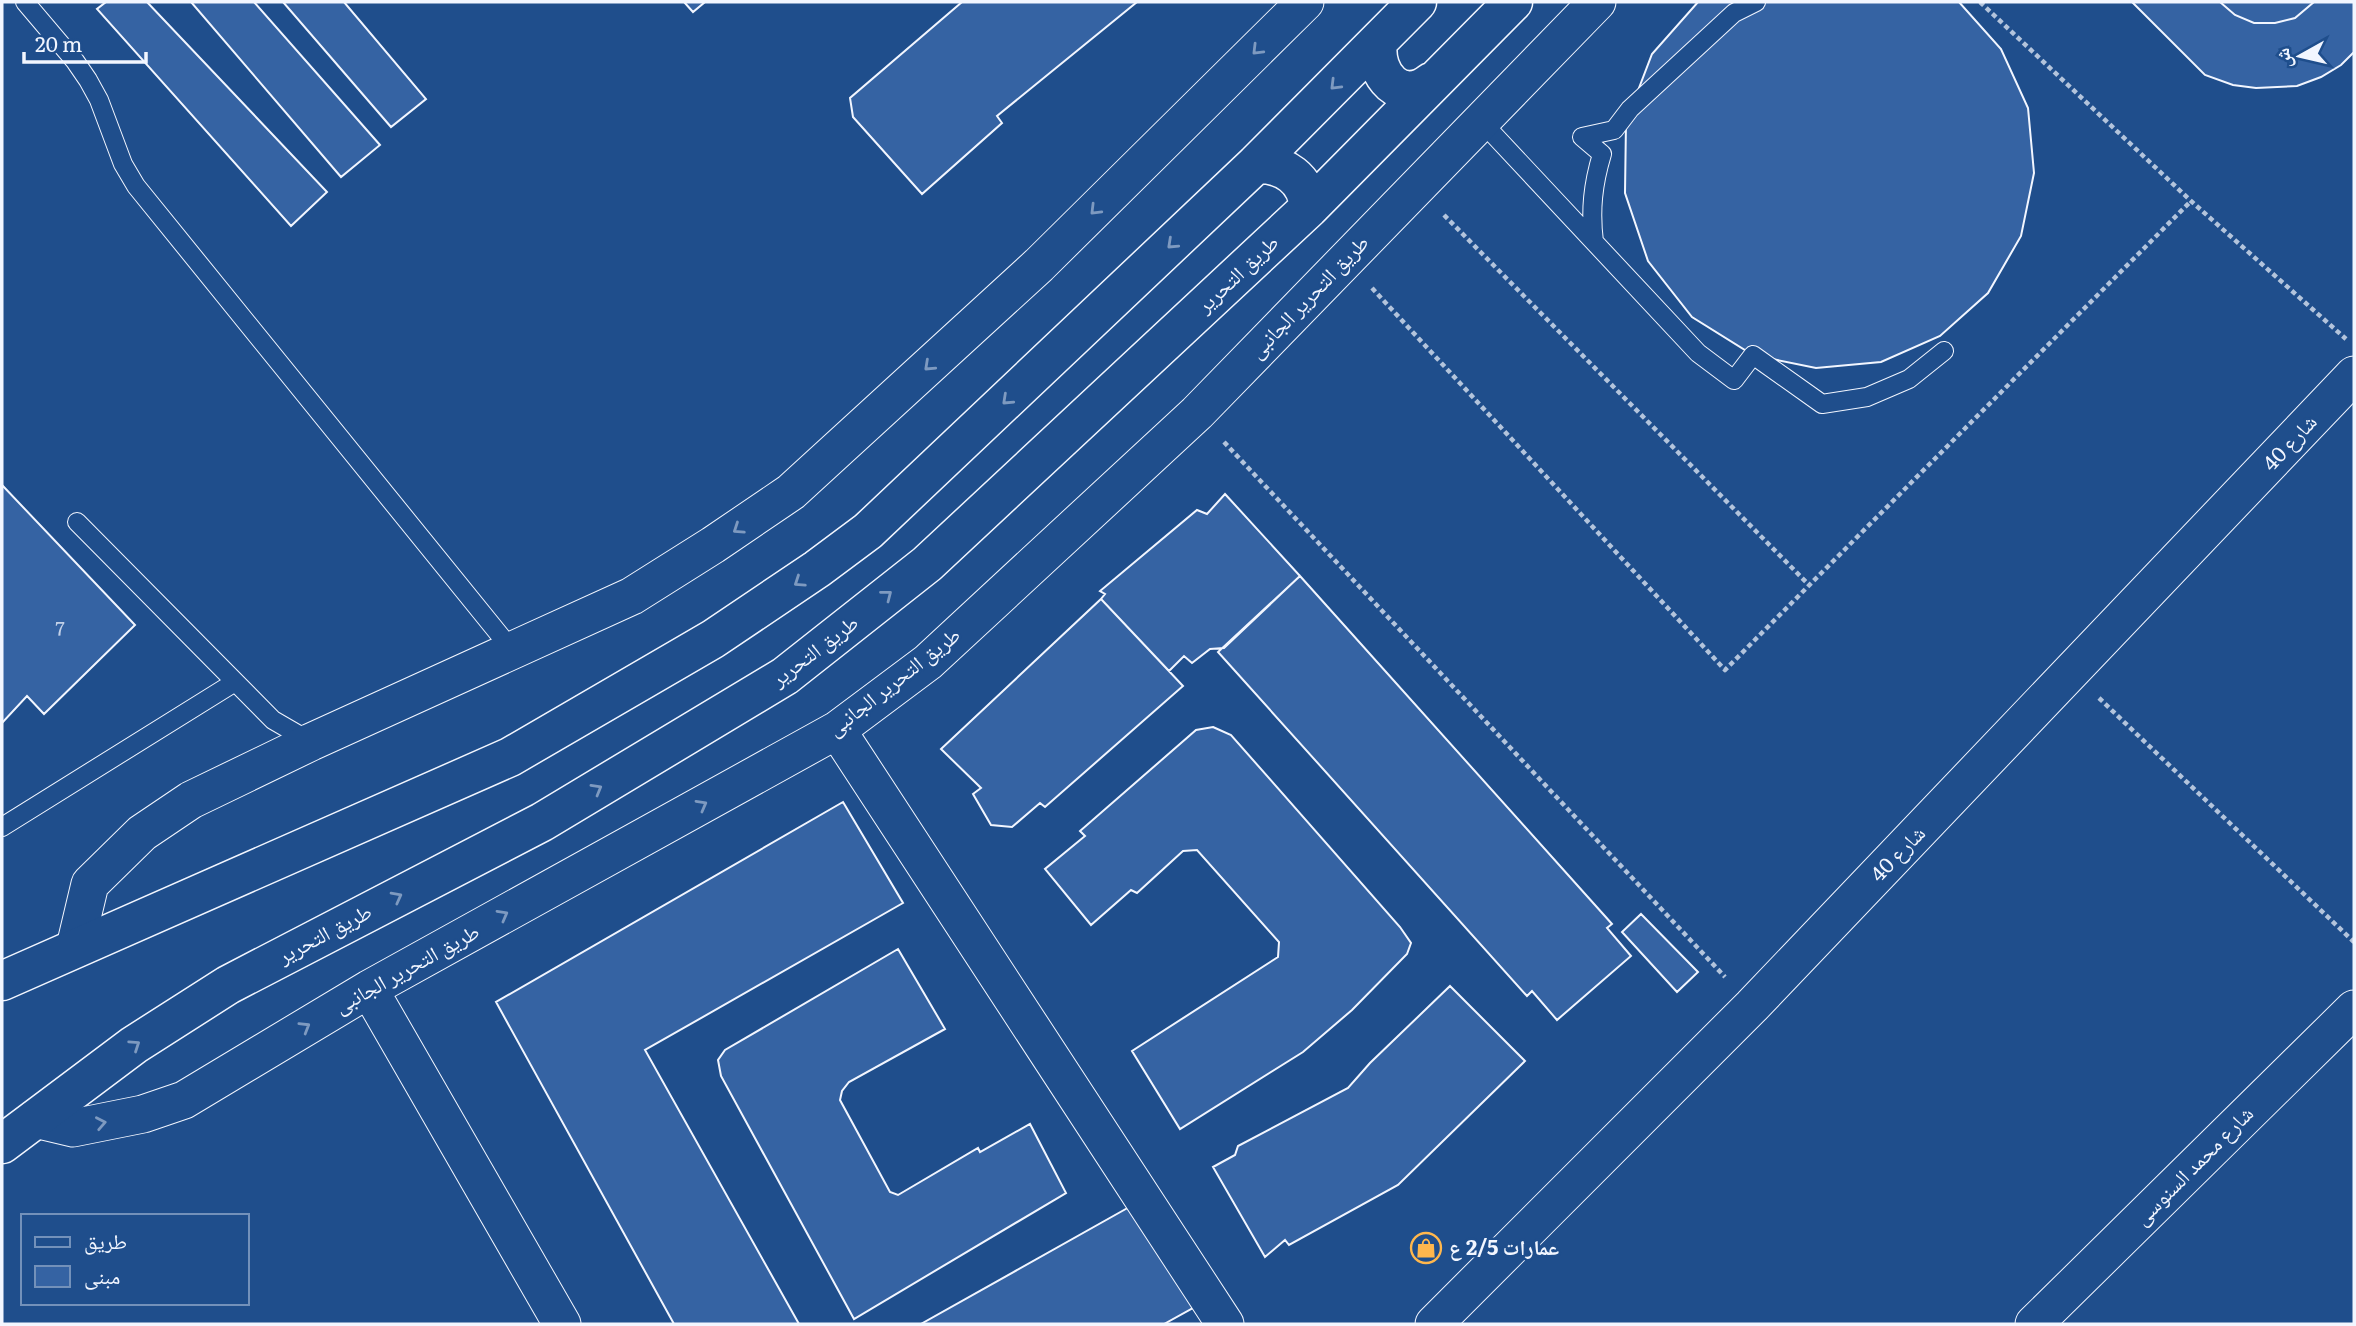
<svg xmlns="http://www.w3.org/2000/svg" width="2356" height="1326" viewBox="0 0 2356 1326" font-family="Literata,'Noto Naskh Arabic',serif">
  <rect width="100%" height="100%" fill="#1f4e8c"/>
  <!-- building -->
  <path fill="#3563a3" stroke="#f2f6ff" stroke-width="2" d="M106 2H147L327 192 291 226 97 9Z
    M191 2H254L380 145 341 177Z
    M283 2H344L426 99 391 127Z
    M684 2H705L693 12Z
    M962 2H1137L997 116 1002 123 922 194 853 117 850 98Z
    M1698 2H1959L2001 49 2028 108 2034 173 2021 236 1988 293 1940 336 1881 362 1816 368 1753 355 1692 317 1648 261 1625 193 1626 122 1652 54Z
    M2132 2H2220L2235 15 2254 23H2275L2295 18 2314 2H2354V52L2341 65 2321 77 2297 86 2256 88 2233 85 2205 75Z
    M2132 2H2354V52L2341 65 2321 77 2297 86 2256 88 2233 85 2205 75Z
    M2 485 135 625 44 714 27 696 2 723Z
    M1225 494 1300 576 1224 648 1210 649 1192 663 1184 656 1169 671 1101 599 1105 594 1100 591 1197 510 1207 514Z
    M1300 576 1612 924 1607 928 1631 956 1557 1020 1532 991 1527 996 1218 652Z
    M1101 599 1183 686 1045 807 1040 803 1012 827 991 825 973 794 981 788 941 749Z
    M1213 727 1231 735 1400 927 1411 943 1407 954 1352 1010 1303 1052 1180 1129 1132 1051 1278 957 1279 942 1197 850 1183 851 1137 893 1131 890 1091 925 1045 869 1085 836 1080 831 1196 730Z
    M843 802 903 903 645 1050 799 1324H674L496 1002Z
    M1641 914 1698 972 1677 992 1622 932Z
    M898 949 945 1029 849 1082 842 1091 840 1100 890 1192 898 1195 978 1148 980 1152 1030 1124 1066 1193 854 1319 721 1076 718 1060 725 1050Z
    M1450 986 1525 1061 1398 1185 1289 1245 1285 1240 1265 1257 1213 1167 1235 1155 1238 1146 1348 1088 1370 1063Z
    M1140 1201 1200 1304 1164 1324H921Z"/>
  <g fill="none" stroke-linecap="round" stroke-linejoin="round">
    <!-- lane casing -->
    <g stroke="#f2f6ff" stroke-width="20">
      <path id="lane" d="M25 2 75 61 88 80 99 100 123 164 136 186 512 650
        M1480 120 1698 353 1734 380 1753 355 1822 404 1867 397 1909 379 1944 351
        M1594 242C1590 210 1593 184 1602 154L1582 137 1614 130 1630 109 1734 13 1756 2
        M77 522 273 720 311 742
        M2 827 235 682"/>
    </g>
    <!-- street casing -->
    <g stroke="#f2f6ff" stroke-width="39">
      <path id="street" d="M837 730 1225 1324
        M75 947 90 884 142 833 191 800 311 742 632 596 713 545 791 492 1039 265 1305 2
        M369 989 562 1324
        M35 1119 73 1128 143 1114 184 1100 369 989 837 730 928 662 1197 413 1597 2
        M1434 1324 1752 1006 2354 375
        M2034 1324 2354 1009"/>
    </g>
    <!-- secondary casing -->
    <g stroke="#f2f6ff" stroke-width="41">
      <path id="secondary" d="M1378 43C1373 75 1401 106 1431 82
        M1256 164C1284 163 1307 179 1309 208
        M2 981 510 757 713 639 817 569 868 531 1256 164 1417 2
        M2 1144 134 1045 228 985 542 822 785 676 927 564 1309 208 1513 2"/>
    </g>
    <!-- path -->
    <path stroke="#b3c4dc" stroke-width="4.5" stroke-dasharray="5 3.5" stroke-linecap="butt" d="M1980 2 2191 201 2346 339
      M1444 215 1809 585
      M1372 288 1725 670 2191 201
      M1224 442 1725 977
      M2099 698 2354 942"/>
    <!-- lane -->
    <use href="#lane" stroke="#1f4e8c" stroke-width="18"/>
    <!-- street -->
    <use href="#street" stroke="#1f4e8c" stroke-width="37"/>
    <!-- secondary -->
    <use href="#secondary" stroke="#1f4e8c" stroke-width="38"/>
  </g>
  <!-- one-way arrows -->
  <defs><path id="oneway-chevron" d="M-2-3.5L2.5 0L-2 3.5" fill="none" stroke-width="1.6" stroke-linecap="round" stroke-linejoin="round" transform="scale(1.75)"/></defs>
  <g stroke="#7e9ac0">
    <use href="#oneway-chevron" transform="translate(1257 50) rotate(135)"/>
    <use href="#oneway-chevron" transform="translate(1335 85) rotate(135)"/>
    <use href="#oneway-chevron" transform="translate(1095 210) rotate(135)"/>
    <use href="#oneway-chevron" transform="translate(1172 244) rotate(137)"/>
    <use href="#oneway-chevron" transform="translate(929 366) rotate(137)"/>
    <use href="#oneway-chevron" transform="translate(1007 400) rotate(137)"/>
    <use href="#oneway-chevron" transform="translate(738 529) rotate(146)"/>
    <use href="#oneway-chevron" transform="translate(799 582) rotate(146)"/>
    <use href="#oneway-chevron" transform="translate(887 595) rotate(-38)"/>
    <use href="#oneway-chevron" transform="translate(597 789) rotate(-30)"/>
    <use href="#oneway-chevron" transform="translate(702 805) rotate(-29)"/>
    <use href="#oneway-chevron" transform="translate(397 897) rotate(-28)"/>
    <use href="#oneway-chevron" transform="translate(503 915) rotate(-29)"/>
    <use href="#oneway-chevron" transform="translate(305 1027) rotate(-31)"/>
    <use href="#oneway-chevron" transform="translate(135 1045) rotate(-34)"/>
    <use href="#oneway-chevron" transform="translate(101 1123) rotate(-11)"/>
  </g>
  <!-- icons -->
  <defs>
    <g id="shop-ring" transform="scale(1.575)"><circle r="9.5" fill="#1f4e8c" stroke="#ffb74d" stroke-width="1.5"/><path d="M-5-2.5h2.3a2.7 3.5 0 0 1 5.4 0H5L5.5 6h-11ZM-1.5-2.5h3a1.5 2.3 0 0 0-3 0Z" fill="#ffb74d"/></g>
  </defs>
  <g fill-rule="evenodd">
    <use href="#shop-ring" x="1426" y="1248"/>
  </g>
  <g text-anchor="middle" stroke-width="5" stroke-linejoin="round" paint-order="stroke">
    <!-- number labels -->
    <g font-size="18" fill="#c3d1e8">
      <text x="60" y="635">7</text>
    </g>
    <!-- street labels -->
    <g font-size="21" fill="#f2f6ff" stroke="#1f4e8c">
      <text transform="translate(1238 274) rotate(-43)" y="7">طريق التحرير</text>
      <text transform="translate(1309 297) rotate(-46)" y="7">طريق التحرير الجانبى</text>
      <text transform="translate(2290 443) rotate(-47)" y="7">شارع 40</text>
      <text transform="translate(815 651) rotate(-37)" y="7">طريق التحرير</text>
      <text transform="translate(894 682) rotate(-38)" y="7">طريق التحرير الجانبى</text>
      <text transform="translate(1898 854) rotate(-46)" y="7">شارع 40</text>
      <text transform="translate(325 934) rotate(-28)" y="7">طريق التحرير</text>
      <text transform="translate(407 969) rotate(-29)" y="7">طريق التحرير الجانبى</text>
      <text transform="translate(2194 1166) rotate(-45)" y="7">شارع محمد السنوسى</text>
    </g>
    <!-- poi labels -->
    <g font-size="21" font-weight="bold" fill="#f2f6ff" stroke="#1f4e8c" text-anchor="start">
      <text x="1449" y="1255">عمارات 2/5 ع</text>
    </g>
  </g>
  <!-- border -->
  <rect width="2356" height="1326" fill="none" stroke="#f2f6ff" stroke-width="7"/>
  <!-- legend -->
  <rect x="21" y="1214" width="228" height="91" fill="#1f4e8c" stroke="#7391ba" stroke-width="2"/>
  <rect x="35" y="1237" width="35" height="10" fill="#1f4e8c" stroke="#7391ba" stroke-width="2"/>
  <text x="84" y="1249" font-size="21" fill="#f2f6ff">طريق</text>
  <rect x="35" y="1266" width="35" height="21" fill="#3563a3" stroke="#7391ba" stroke-width="2"/>
  <text x="84" y="1284" font-size="21" fill="#f2f6ff">مبنى</text>
  <!-- north arrow -->
  <g transform="translate(2300 56) rotate(262)" stroke="#1f4e8c" stroke-width="5" paint-order="stroke">
  <path d="M0-5L12 26L0 18L-12 26Z" fill="#f2f6ff"/>
  <text y="-10" font-size="19" font-weight="bold" text-anchor="middle" fill="#f2f6ff">ش</text>
  </g>
  <!-- scale -->
  <path d="M24 52v10h122v-10" fill="none" stroke="#f2f6ff" stroke-width="3.5"/>
  <text x="35" y="52" font-size="21" fill="#f2f6ff" stroke="#1f4e8c" stroke-width="5" paint-order="stroke">20 m</text>
</svg>
